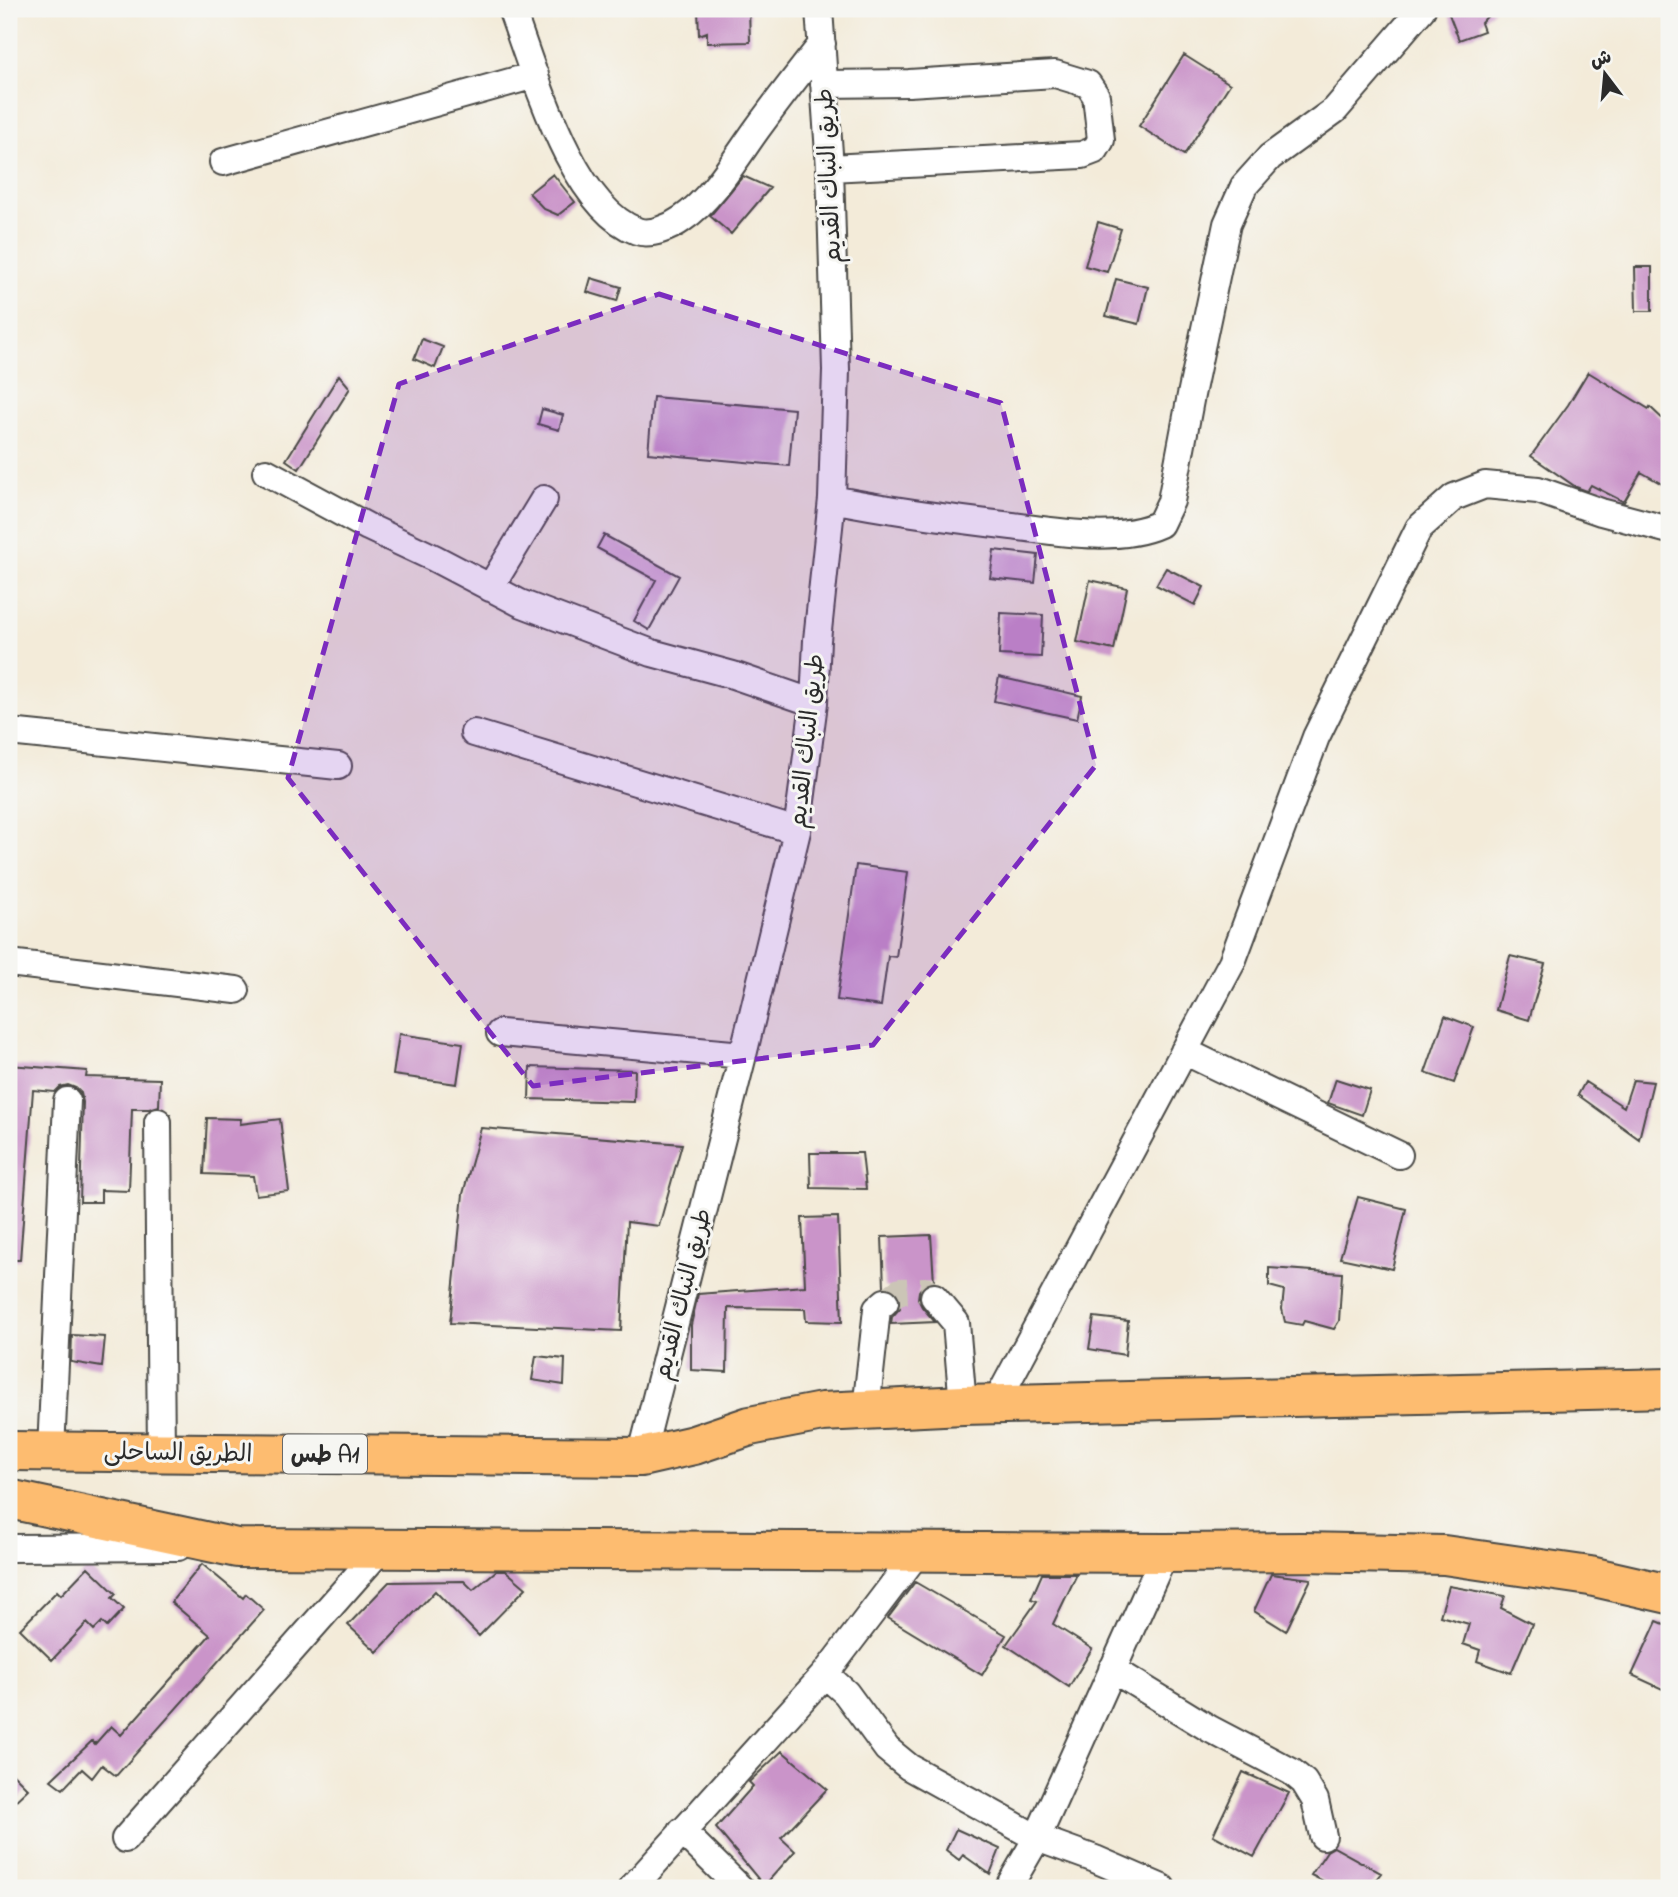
<svg xmlns="http://www.w3.org/2000/svg" width="1678" height="1897" viewBox="0 0 1678 1897" font-family="'Indie Flower','Playpen Sans Arabic',sans-serif">
  <rect width="100%" height="100%" fill="#f6f6f2"/>
  <filter id="ink" filterUnits="userSpaceOnUse"><feTurbulence type="fractalNoise" baseFrequency=".0143" numOctaves="2"/><feDisplacementMap in="SourceGraphic" scale="14" xChannelSelector="R" yChannelSelector="G"/><feConvolveMatrix kernelMatrix="1 2 1 2 8 2 1 2 1" color-interpolation-filters="sRGB"/></filter>
  <filter id="wash" filterUnits="userSpaceOnUse"><feTurbulence type="fractalNoise" baseFrequency=".00686" numOctaves="4" result="noise"/><feDisplacementMap in="SourceGraphic" scale="28" xChannelSelector="R" yChannelSelector="G"/><feGaussianBlur stdDeviation="1.57" result="paint"/><feColorMatrix in="noise" values="0 0 0 0 0 0 0 0 0 0 0 0 0 0 0 0 0 1.4 0 .05"/><feComposite in="paint" operator="in"/></filter>
  <g filter="url(#wash)">
    <rect width="100%" height="100%" fill="#f3ebd9"/>
    <g id="blocks">
      <!-- building -->
      <path fill="#ca94c9" d="M698 9H749L750 42 707 43V32L699 35Z
        M1447 9H1494L1481 23 1484 31 1459 40Z
        M1184 55 1230 84 1184 155 1139 126Z
        M553 174 575 202 558 215 544 209 529 193Z
        M743 176 770 188 731 234 710 216Z
        M1098 222 1121 229 1107 272 1085 266Z
        M1635 267H1652V311H1636Z
        M591 278 621 287 617 301 587 292Z
        M1116 279 1148 287 1139 324 1106 316Z
        M422 339 443 347 435 368 414 359Z
        M1588 372 1649 409 1650 407 1669 425V488L1641 472 1624 502 1591 485 1587 491 1576 487 1531 456 1568 405Z
        M339 375 350 388 299 469 286 460Z
        M653 397 794 409 789 466 648 453Z
        M542 409 563 415 559 430 538 424Z
        M604 535 679 576 649 630 634 621 656 580 597 548Z
        M994 550 1038 555 1035 583 990 578Z
        M1166 568 1204 587 1195 605 1156 585Z
        M1090 580 1127 588 1114 650 1077 642Z
        M1001 613 1043 615 1041 657 999 655Z
        M999 677 1082 696 1077 719 994 701Z
        M856 865 908 872 896 957 888 956 881 1006 837 1000Z
        M1510 956 1545 964 1529 1020 1496 1010Z
        M1445 1016 1474 1027 1454 1083 1425 1073Z
        M399 1034 463 1043 457 1084 393 1075Z
        M9 1065 87 1071 86 1077 160 1079 159 1106 149 1109H132L129 1191 101 1190V1202H80L83 1102 81 1093 76 1088 68 1085 60 1087 55 1092 33 1090 20 1260H9Z
        M530 1067 635 1070 634 1102 529 1099Z
        M1336 1079 1370 1090 1362 1115 1328 1103Z
        M1633 1080 1653 1082 1639 1139 1578 1095 1585 1082 1624 1107Z
        M207 1118 241 1119 240 1124 280 1119 289 1191 256 1195 253 1176 204 1174Z
        M481 1128 682 1144 659 1226 627 1222 621 1331 450 1323 463 1194Z
        M810 1153H862L866 1189 811 1188Z
        M1358 1197 1406 1209 1392 1269 1340 1258Z
        M838 1217 842 1322 806 1321 805 1309 728 1308 727 1372 691 1370V1325L698 1294 805 1286 802 1218Z
        M931 1235 934 1282 923 1285 919 1291 918 1299 922 1307 935 1322 891 1324 892 1317 900 1308V1300L896 1291 884 1287 882 1237Z
        M1269 1268 1342 1273 1339 1321 1334 1329 1304 1321 1302 1325 1285 1322 1282 1309 1284 1290 1269 1286Z
        M1094 1317 1128 1321 1125 1355 1089 1349Z
        M72 1335 105 1337 102 1367 71 1362Z
        M536 1356 565 1359 564 1385 532 1380Z
        M202 1564 243 1598 246 1594 264 1610 116 1776 102 1765 92 1778 82 1769 63 1789 51 1780 92 1741 95 1744 111 1726 121 1735 210 1635 171 1602Z
        M88 1567 116 1594 112 1598 124 1609 107 1627 102 1622 94 1630 87 1623 52 1660 20 1629 57 1591 61 1595Z
        M496 1571H506L526 1588 479 1636 435 1591 377 1652 348 1625 389 1582 464 1581 473 1590Z
        M1042 1574H1077L1053 1624 1092 1649 1069 1687 1006 1645 1037 1601 1031 1599Z
        M1271 1574 1311 1579 1286 1631 1254 1611Z
        M915 1582 1006 1635 982 1675 888 1618Z
        M1449 1586 1505 1596 1501 1608 1532 1624 1511 1673 1477 1661 1480 1650 1463 1644 1469 1624 1440 1616Z
        M1657 1621 1669 1626V1692L1632 1675Z
        M782 1751 827 1789 781 1838 795 1851 764 1886 716 1828 753 1786 749 1782Z
        M9 1770 28 1789 9 1807Z
        M1243 1772 1289 1793 1254 1857 1213 1835Z
        M956 1829 1000 1849 990 1874 963 1855 959 1860 946 1850Z
        M1334 1847 1381 1873 1369 1888H1337L1311 1875 1327 1851Z"/>
    </g>
  </g>
  <g filter="url(#ink)">
    <use href="#blocks" fill-opacity="0" stroke="#494845" stroke-width="2"/>
    <g fill="none" stroke-linecap="round" stroke-linejoin="round">
      <!-- minor-tunnel -->
      <path stroke="#cbc5b6" stroke-width="26" stroke-dasharray="26 13" stroke-linecap="butt" d="M885 1302 900 1291 925 1290 934 1297"/>
      <!-- minor casing -->
      <g stroke="#494845" stroke-width="30">
        <path id="minor" d="M511 9C534 70 571 207 637 231 651 236 671 227 682 219 712 199 736 158 757 129 778 100 800 72 822 44
          M824 84 909 83 1055 74 1088 84 1096 96 1101 140 1095 150 1082 155 830 168
          M223 162 535 75
          M266 472 368 527 434 558 520 603 652 653 733 675 814 703
          M832 499C892 511 952 519 1012 526 1058 532 1118 543 1160 524L1171 501 1191 395 1227 224 1244 186 1270 157 1335 110 1422 9
          M490 588 544 499
          M9 732 338 766
          M474 733 797 831
          M9 963 236 990
          M500 1033 743 1055
          M1184 1051 1399 1155
          M158 1122 161 1452
          M934 1297 956 1323 963 1405
          M995 1405 1232 962 1316 737 1419 528 1454 497 1485 485 1538 490 1601 512 1669 530
          M866 1410 877 1309 885 1302
          M51 1451 67 1101
          M641 1457 743 1055 797 831 814 703 817 640 832 499 836 370 830 168 819 9
          M9 1548 178 1547
          M1112 1669 1210 1729 1292 1772 1304 1782 1315 1800 1323 1836
          M825 1674 846 1693 887 1749 909 1767 1037 1838 1008 1888
          M682 1831 740 1888
          M125 1839 382 1548
          M632 1888 825 1674 918 1552
          M1162 1888 1095 1859 1037 1838 1165 1553"/>
      </g>
      <!-- highway casing -->
      <g stroke="#494845" stroke-width="42">
        <path id="highway" d="M9 1451 641 1457 694 1445 750 1426 822 1412 963 1405 1669 1388
          M9 1499 237 1548 1165 1553 1303 1552 1444 1555 1590 1576 1669 1594"/>
      </g>
      <!-- minor -->
      <use href="#minor" stroke="#fff" stroke-width="26"/>
      <!-- highway -->
      <use href="#highway" stroke="#fdbc70" stroke-width="38"/>
    </g>
  </g>
  <!-- marked area -->
  <path fill="#7b2cbf" fill-opacity="0.2" stroke="#7b2cbf" stroke-width="5" stroke-dasharray="14 9" stroke-linejoin="round" d="M659 294 1001 403 1096 765 873 1045 533 1086 288 778 399 384Z"/>
  <g text-anchor="middle" stroke-width="6" stroke-linejoin="round" paint-order="stroke">
    <!-- shield labels -->
    <rect fill="#f6f6f2" stroke="#686867" stroke-width="2" x="283" y="1434.5" width="84" height="39" rx="5"/>
    <g font-size="23" font-weight="bold" fill="#2b2b2b">
      <text x="325" y="1462">طس A1</text>
    </g>
    <!-- street labels -->
    <g font-size="24" fill="#2b2b2b" stroke="#f6f6f2">
      <text transform="translate(828 176) rotate(-93)" y="8">طريق النباك القديم</text>
      <text transform="translate(806 741) rotate(-84)" y="8">طريق النباك القديم</text>
      <text transform="translate(682 1294) rotate(-76)" y="8">طريق النباك القديم</text>
      <text transform="translate(178 1452) rotate(1)" y="8">الطريق الساحلى</text>
    </g>
  </g>
  <!-- margin -->
  <rect width="1678" height="1897" fill="none" stroke="#f6f6f2" stroke-width="35"/>
  <!-- north arrow -->
  <g transform="translate(1605 74) rotate(344)" stroke="#f6f6f2" stroke-width="5" paint-order="stroke">
  <path d="M0-5L12 26L0 18L-12 26Z" fill="#2b2b2b"/>
  <text y="-10" font-size="19" font-weight="bold" text-anchor="middle" fill="#2b2b2b">ش</text>
  </g>
</svg>
